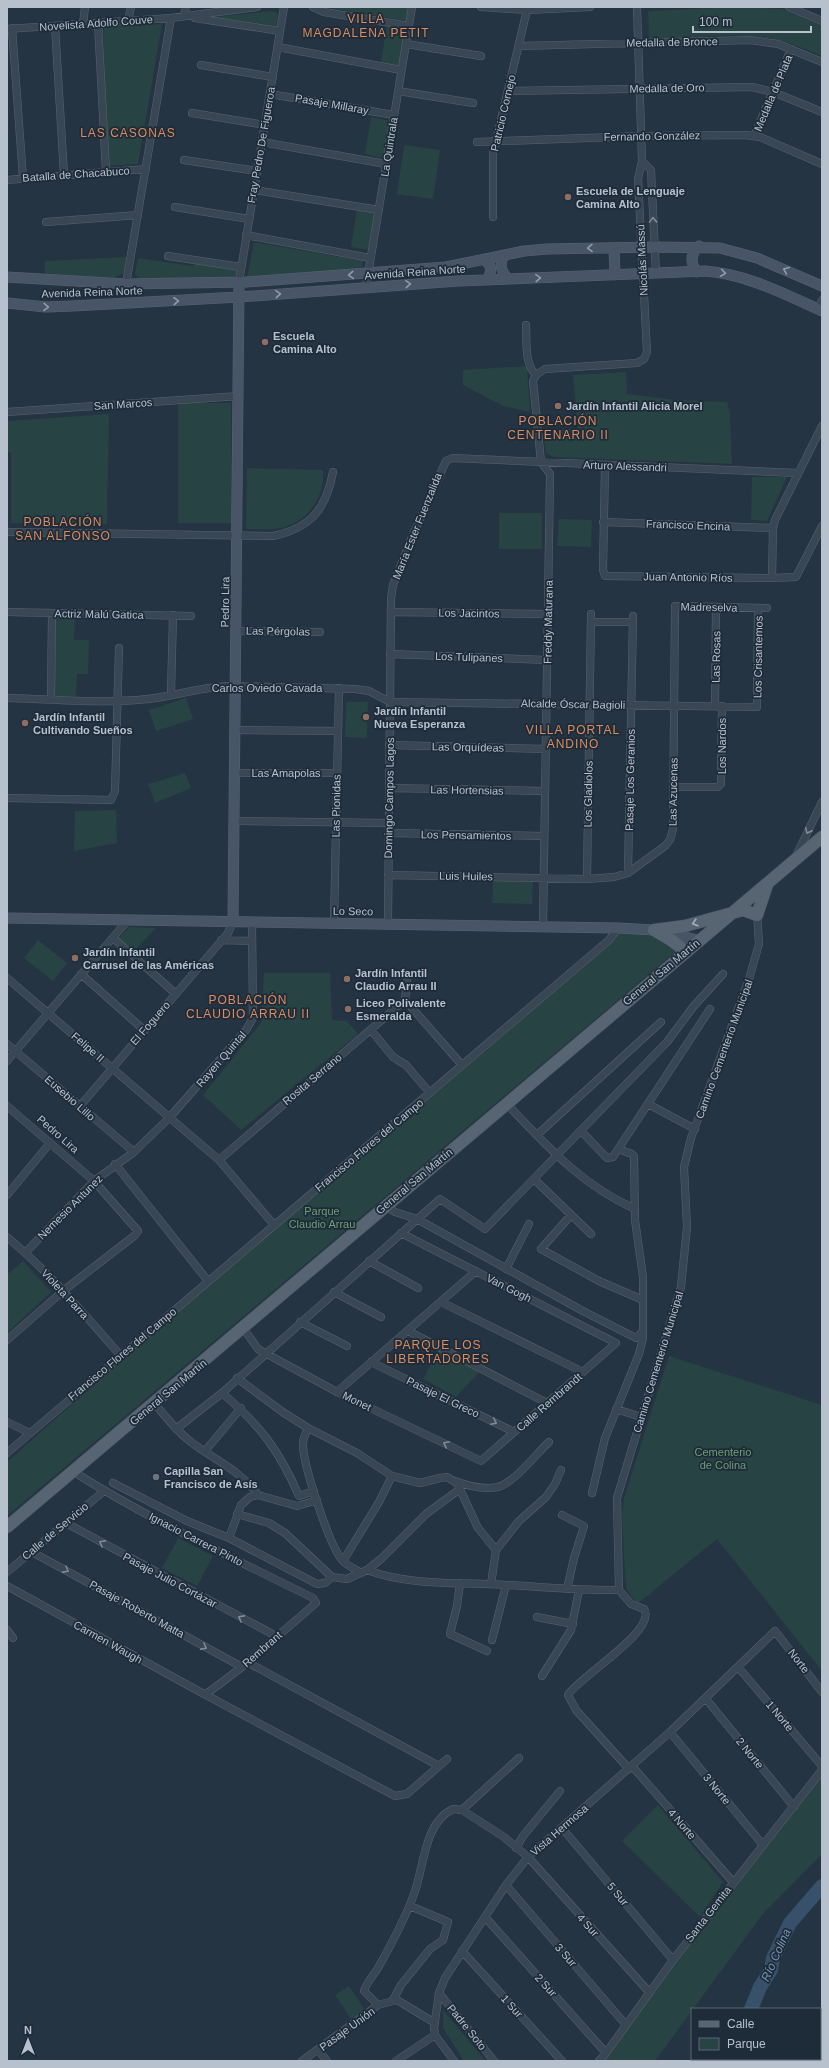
<svg xmlns="http://www.w3.org/2000/svg" width="829" height="2068" viewBox="0 0 829 2068" font-family="Helvetica,sans-serif">
  <rect width="100%" height="100%" fill="#253443"/>
  <!-- green -->
  <path fill="#274344" d="M324 7H408L407 21Z
    M737 7 782 9 822 26V56C804 49 786 40 766 38 728 32 687 39 649 40L648 11Z
    M272 11 278 13 276 26 214 17Z
    M162 24 138 164 107 166 103 27Z
    M387 25 406 29 399 66 381 62Z
    M371 117 390 121 383 158 365 154Z
    M404 145 440 150 433 199 397 194Z
    M357 210 376 213 369 250 351 247Z
    M254 242 363 261 361 269 247 278Z
    M127 257 124 273 114 278 45 274V261Z
    M138 258 192 266 195 263 239 269 235 278 140 279 135 274Z
    M527 366 530 412 503 406 463 385V370Z
    M626 372 627 394 676 400 727 402 730 413 732 464 554 457 546 453 543 432 578 428 573 375Z
    M178 403H231L232 523H178Z
    M109 414 107 524 11 523V453L7 452V421Z
    M247 468 323 470C325 494 312 516 290 525 277 531 259 529 246 529Z
    M752 477H787L767 521 751 520Z
    M499 513H542V549H499Z
    M559 519 592 520 591 547 557 546Z
    M56 617H75L74 640H89L88 674H77L76 696H53Z
    M186 698 193 719 156 731 149 710Z
    M346 702H368L367 738 345 737Z
    M185 773 191 788 155 803 148 784Z
    M116 810 117 843 74 851 75 811Z
    M493 880 533 881 532 904 492 903Z
    M129 927 156 928 134 951 118 939Z
    M626 931 661 938 677 948 675 952 7 1516V1462L264 1234 619 934Z
    M38 940 67 963 53 981 24 958Z
    M264 973H330L332 1020 347 1021 358 1034 241 1130 203 1095 261 1023Z
    M23 1261 51 1292 7 1333V1272L9 1273Z
    M439 1349 480 1371 456 1397 423 1379Z
    M669 1356 822 1405V1671L717 1539 637 1604 627 1590 625 1575 622 1516 624 1498Z
    M178 1538 213 1556 197 1586 162 1568Z
    M822 1772V1854L762 1915 655 2061H604L651 1992Z
    M658 1805 723 1882 700 1917 622 1841Z
    M349 1986 365 2010 351 2019 335 1995Z
    M443 2010 486 2061H464L443 2028Z"/>
  <g fill="none" stroke-linecap="round" stroke-linejoin="round">
    <!-- river -->
    <path stroke="#37516b" stroke-width="14" d="M751 2009 760 1987 771 1970 773 1958 790 1923 822 1886
      M708 2061 710 2059"/>
    <!-- street casing -->
    <g stroke="#576470" stroke-width="8">
      <path id="street" d="M313 7 324 12 409 26
        M481 7 527 10 590 7
        M789 7 822 21
        M184 16 186 7
        M195 18 280 31
        M128 21 131 7
        M98 23 106 172
        M83 24 85 7
        M55 26 64 175
        M12 28 23 178
        M7 29 171 18 257 7
        M406 44 481 56
        M519 46 750 40 778 44 822 62
        M278 47 401 70
        M201 65 273 77
        M398 91 473 103
        M508 91 752 87 773 92 822 112
        M270 94 394 115
        M192 113 265 125
        M754 136 791 49
        M262 142 386 164
        M477 142 642 136 745 135 760 137 822 164
        M184 160 257 171
        M642 161 651 170 656 273
        M7 180 146 169
        M254 190 379 210
        M175 207 249 219
        M493 217V153L527 10
        M46 222 138 215
        M246 235 370 258
        M168 256 241 267
        M239 282 284 7
        M126 284 171 18
        M366 287 412 7
        M818 309 822 300
        M526 325C527 341 524 364 536 375
        M7 412 239 396
        M605 465 603 570 605 576 772 578 796 577 822 526
        M603 522 773 528
        M7 532 273 536C311 528 326 509 333 472
        M772 578 773 528 775 520 822 426
        M7 612 191 616
        M391 612 548 614
        M591 622H633
        M237 631 320 632
        M390 654 547 660
        M171 694 173 615
        M7 698C53 699 101 704 148 699 175 696 201 687 229 686L355 689 369 691 390 702 757 707 758 608
        M51 699 52 613
        M715 706 716 607
        M235 730 338 731
        M389 745 546 749
        M235 773H337
        M673 787H718L721 784 722 706
        M389 788 545 791
        M7 798 111 800 115 791 119 648
        M234 821 389 823
        M389 833 544 836
        M796 856 822 802
        M628 873 633 616
        M388 875 587 879 614 877 628 873 665 846 670 840 673 829 675 606 767 608
        M587 879 591 614
        M334 923 339 688
        M388 924 391 599 393 585 412 537 446 461 452 458 798 473
        M543 926 550 474 541 462 533 381 536 375 545 369 637 363 644 359 647 352 638 179 642 161 637 7
        M113 938 176 994
        M221 940 252 941
        M81 974 144 1030
        M7 978 219 1160 274 1225
        M407 981 405 1000 462 1065
        M371 1030 393 1057 406 1065 430 1093
        M7 1044 134 1152
        M7 1061 128 920
        M506 1103C546 1145 581 1185 635 1209
        M648 1104 695 1129
        M7 1106 94 1181 138 1231 134 1236 63 1291 7 1340
        M80 1106 228 933 233 922
        M581 1131 607 1158 613 1157 710 1009
        M537 1135 661 1022
        M219 1160 405 1000
        M115 1164 208 1281
        M534 1179 591 1234
        M7 1195 50 1143
        M385 1206 395 1212 417 1219 581 1310 636 1338 643 1331
        M571 1215 541 1249 599 1281 643 1300
        M7 1237C49 1272 84 1314 121 1356
        M26 1252 94 1181 134 1152 170 1117 246 1030 253 1018 252 922
        M369 1261 418 1288
        M506 1269 529 1224
        M334 1292 381 1317
        M441 1302 583 1372
        M300 1322 347 1346
        M243 1328 258 1349 265 1353 337 1392 481 1461 616 1343 401 1233
        M408 1331 547 1403
        M371 1362 514 1432
        M237 1378 284 1413 308 1428 357 1453 392 1476 420 1483 440 1478 447 1477 457 1483 478 1528 496 1550
        M337 1392 476 1271
        M222 1393C260 1425 279 1450 299 1496L314 1491
        M154 1403C167 1418 179 1434 195 1445 217 1461 242 1472 258 1495
        M616 1409 641 1417
        M7 1422 30 1433
        M308 1428C306 1433 303 1438 303 1443 302 1462 330 1548 343 1561 348 1566 355 1569 361 1573
        M176 1429 222 1393 440 1199 485 1229 667 1042 693 1007 723 974
        M205 1451 241 1408
        M7 1453 609 940 618 928
        M455 1481C468 1486 484 1490 498 1487 514 1483 537 1453 549 1442
        M113 1483 187 1521 229 1538 317 1584 325 1583 332 1577 347 1579 367 1570 381 1559 426 1514 460 1489
        M592 1493 605 1438 639 1354 643 1338V1277L635 1220 634 1156 632 1154 618 1149
        M237 1514 269 1523 285 1533 332 1577
        M562 1515 584 1526 574 1558 567 1589
        M66 1523 276 1636
        M229 1538 241 1505 250 1497 258 1495 297 1506 317 1500
        M32 1552 242 1667
        M343 1561 379 1502 392 1476
        M367 1570C410 1586 460 1582 506 1585 544 1587 581 1591 619 1590
        M7 1572 104 1491
        M460 1583 457 1606 450 1634 487 1651
        M491 1584 496 1550 519 1521 546 1497 555 1484 561 1470
        M7 1586 204 1694 209 1692 242 1667 316 1603 313 1598C233 1558 150 1520 74 1472
        M537 1617 573 1624
        M7 1630 13 1638
        M492 1640 506 1585
        M247 1662 439 1766
        M738 1667 822 1766
        M542 1676 571 1630 579 1590
        M204 1694 395 1796 407 1794 447 1759
        M706 1699 794 1807
        M670 1732 763 1845
        M632 1766 733 1882
        M629 1769 576 1710 568 1695C579 1677 658 1630 644 1609L631 1604 619 1590 617 1498 681 1287 687 1227 684 1167 691 1138 749 979 759 944 757 912
        M462 1810 519 1758
        M562 1828 673 1960
        M516 1848 523 1836 560 1791
        M506 1885 626 2025
        M485 1917 606 2053
        M462 1951 562 2061
        M439 1993 494 2061
        M393 2000 401 1985 430 1949 443 1940 448 1922 410 1906
        M378 2005 364 1991C366 1983 373 1976 378 1968 391 1945 405 1919 414 1894 424 1868 424 1822 453 1809L462 1810 504 1837 528 1857 649 1992
        M318 2050 327 2061
        M302 2061 378 2005 397 2000 435 2023
        M396 2061 435 2035
        M454 2061 435 2035 434 2028 439 1993 445 1978 506 1885 528 1857 670 1732 775 1631 822 1692
        M599 2061 606 2053 673 1960 822 1770"/>
    </g>
    <!-- secondary casing -->
    <g stroke="#576470" stroke-width="11">
      <path id="secondary" d="M614 248 615 275
        M504 255C499 265 501 271 508 279
        M485 260C492 266 492 271 487 280
        M697 272C690 263 690 254 699 246
        M7 277 126 284 246 282 446 267 524 251 547 249 654 247 720 248 757 258 822 286
        M7 303 46 307 73 306 239 297 458 281 705 271C747 274 784 294 822 311
        M7 918 618 928 654 930 698 940
        M233 922 239 282"/>
    </g>
    <!-- primary casing -->
    <g stroke="#434f5c" stroke-width="13">
      <path id="primary" d="M654 930 685 926 743 910 757 915 767 885
        M654 930 671 940 685 951
        M7 1527 822 837"/>
    </g>
    <!-- street -->
    <use href="#street" stroke="#394653" stroke-width="7"/>
    <!-- secondary -->
    <use href="#secondary" stroke="#475566" stroke-width="10"/>
    <!-- primary -->
    <use href="#primary" stroke="#576573" stroke-width="12"/>
  </g>
  <!-- one-way arrows -->
  <defs><path id="oneway-chevron" d="M-2-3.5L2.5 0L-2 3.5" fill="none" stroke-width="1.6" stroke-linecap="round" stroke-linejoin="round"/></defs>
  <g stroke="#7e8a96">
    <use href="#oneway-chevron" transform="translate(653 220) rotate(-92)"/>
    <use href="#oneway-chevron" transform="translate(808 831) rotate(116)"/>
    <use href="#oneway-chevron" transform="translate(494 1422) rotate(26)"/>
    <use href="#oneway-chevron" transform="translate(446 1444) rotate(-154)"/>
    <use href="#oneway-chevron" transform="translate(102 1543) rotate(-151)"/>
    <use href="#oneway-chevron" transform="translate(66 1570) rotate(29)"/>
    <use href="#oneway-chevron" transform="translate(241 1618) rotate(-152)"/>
    <use href="#oneway-chevron" transform="translate(204 1647) rotate(29)"/>
  </g>
  <g stroke="#8f9ba9">
    <use href="#oneway-chevron" transform="translate(590 248) rotate(179)"/>
    <use href="#oneway-chevron" transform="translate(786 270) rotate(-157)"/>
    <use href="#oneway-chevron" transform="translate(723 273) rotate(8)"/>
    <use href="#oneway-chevron" transform="translate(351 275) rotate(176)"/>
    <use href="#oneway-chevron" transform="translate(538 278) rotate(-2)"/>
    <use href="#oneway-chevron" transform="translate(408 284) rotate(-4)"/>
    <use href="#oneway-chevron" transform="translate(278 294) rotate(-4)"/>
    <use href="#oneway-chevron" transform="translate(176 301) rotate(-3)"/>
    <use href="#oneway-chevron" transform="translate(46 307) rotate(2)"/>
  </g>
  <use stroke="#a3afbb" href="#oneway-chevron" transform="translate(695 923) rotate(164)"/>
  <!-- markers -->
  <g fill="#8d6e63" stroke="#1e2b38" stroke-width="1.5">
    <circle cx="568" cy="197" r="4"/>
    <circle cx="265" cy="342" r="4"/>
    <circle cx="558" cy="406" r="4"/>
    <circle cx="366" cy="717" r="4"/>
    <circle cx="25" cy="723" r="4"/>
    <circle cx="75" cy="958" r="4"/>
    <circle cx="347" cy="979" r="4"/>
    <circle cx="348" cy="1009" r="4"/>
  </g>
  <circle fill="#6b7280" stroke="#1e2b38" stroke-width="1.5" cx="156" cy="1477" r="4"/>
  <g text-anchor="middle" stroke-width="3.5" stroke-linejoin="round" paint-order="stroke">
    <!-- street labels -->
    <g font-size="11" fill="#b6c1cd" stroke="#1e2b38">
      <text transform="translate(96 23) rotate(-4)" y="4">Novelista Adolfo Couve</text>
      <text transform="translate(672 42) rotate(-1)" y="4">Medalla de Bronce</text>
      <text transform="translate(667 88) rotate(-1)" y="4">Medalla de Oro</text>
      <text transform="translate(773 93) rotate(-67)" y="4">Medalla de Plata</text>
      <text transform="translate(332 104) rotate(10)" y="4">Pasaje Millaray</text>
      <text transform="translate(503 113) rotate(-77)" y="4">Patricio Cornejo</text>
      <text transform="translate(652 136) rotate(-1)" y="4">Fernando González</text>
      <text transform="translate(261 145) rotate(-80)" y="4">Fray Pedro De Figueroa</text>
      <text transform="translate(389 147) rotate(-81)" y="4">La Quintrala</text>
      <text transform="translate(76 174) rotate(-4)" y="4">Batalla de Chacabuco</text>
      <text transform="translate(642 260) rotate(-93)" y="4">Nicolás Massú</text>
      <text transform="translate(415 272) rotate(-4)" y="4">Avenida Reina Norte</text>
      <text transform="translate(92 292) rotate(-2)" y="4">Avenida Reina Norte</text>
      <text transform="translate(123 404) rotate(-4)" y="4">San Marcos</text>
      <text transform="translate(625 466) rotate(2)" y="4">Arturo Alessandri</text>
      <text transform="translate(688 525) rotate(2)" y="4">Francisco Encina</text>
      <text transform="translate(417 526) rotate(-68)" y="4">María Ester Fuenzalida</text>
      <text transform="translate(688 577) rotate(1)" y="4">Juan Antonio Ríos</text>
      <text transform="translate(225 602) rotate(-89)" y="4">Pedro Lira</text>
      <text transform="translate(709 607) rotate(1)" y="4">Madreselva</text>
      <text transform="translate(469 613) rotate(1)" y="4">Los Jacintos</text>
      <text transform="translate(99 614) rotate(1)" y="4">Actriz Malú Gatica</text>
      <text transform="translate(548 622) rotate(-89)" y="4">Freddy Maturana</text>
      <text transform="translate(278 631) rotate(1)" y="4">Las Pérgolas</text>
      <text transform="translate(469 657) rotate(2)" y="4">Los Tulipanes</text>
      <text transform="translate(716 657) rotate(-89)" y="4">Las Rosas</text>
      <text transform="translate(758 657) rotate(-89)" y="4">Los Crisantemos</text>
      <text x="267" y="692">Carlos Oviedo Cavada</text>
      <text transform="translate(573 704) rotate(1)" y="4">Alcalde Óscar Bagioli</text>
      <text transform="translate(722 746) rotate(-90)" y="4">Los Nardos</text>
      <text transform="translate(468 747) rotate(1)" y="4">Las Orquídeas</text>
      <text x="286" y="777">Las Amapolas</text>
      <text transform="translate(630 780) rotate(-89)" y="4">Pasaje Los Geranios</text>
      <text transform="translate(467 790) rotate(1)" y="4">Las Hortensias</text>
      <text transform="translate(673 792) rotate(-89)" y="4">Las Azucenas</text>
      <text transform="translate(588 794) rotate(-89)" y="4">Los Gladiolos</text>
      <text transform="translate(389 798) rotate(-89)" y="4">Domingo Campos Lagos</text>
      <text transform="translate(336 806) rotate(-89)" y="4">Las Pionidas</text>
      <text transform="translate(466 835) rotate(1)" y="4">Los Pensamientos</text>
      <text transform="translate(466 876) rotate(1)" y="4">Luis Huiles</text>
      <text transform="translate(353 911) rotate(1)" y="4">Lo Seco</text>
      <text transform="translate(661 972) rotate(-40)" y="4">General San Martín</text>
      <text transform="translate(150 1023) rotate(-49)" y="4">El Foguero</text>
      <text transform="translate(88 1047) rotate(41)" y="4">Felipe II</text>
      <text transform="translate(724 1049) rotate(-70)" y="4">Camino Cementerio Municipal</text>
      <text transform="translate(221 1059) rotate(-49)" y="4">Rayen Quintal</text>
      <text transform="translate(312 1079) rotate(-40)" y="4">Rosita Serrano</text>
      <text transform="translate(70 1098) rotate(41)" y="4">Eusebio Lillo</text>
      <text transform="translate(58 1134) rotate(41)" y="4">Pedro Lira</text>
      <text transform="translate(369 1145) rotate(-40)" y="4">Francisco Flores del Campo</text>
      <text transform="translate(414 1181) rotate(-40)" y="4">General San Martín</text>
      <text transform="translate(70 1207) rotate(-45)" y="4">Nemesio Antunez</text>
      <text transform="translate(509 1288) rotate(27)" y="4">Van Gogh</text>
      <text transform="translate(65 1294) rotate(47)" y="4">Violeta Parra</text>
      <text transform="translate(122 1354) rotate(-40)" y="4">Francisco Flores del Campo</text>
      <text transform="translate(658 1362) rotate(-73)" y="4">Camino Cementerio Municipal</text>
      <text transform="translate(168 1392) rotate(-40)" y="4">General San Martín</text>
      <text transform="translate(443 1397) rotate(26)" y="4">Pasaje El Greco</text>
      <text transform="translate(357 1401) rotate(26)" y="4">Monet</text>
      <text transform="translate(549 1402) rotate(-41)" y="4">Calle Rembrandt</text>
      <text transform="translate(55 1531) rotate(-40)" y="4">Calle de Servicio</text>
      <text transform="translate(196 1539) rotate(27)" y="4">Ignacio Carrera Pinto</text>
      <text transform="translate(170 1580) rotate(28)" y="4">Pasaje Julio Cortázar</text>
      <text transform="translate(137 1609) rotate(29)" y="4">Pasaje Roberto Matta</text>
      <text transform="translate(108 1642) rotate(29)" y="4">Carmen Waugh</text>
      <text transform="translate(262 1649) rotate(-41)" y="4">Rembrant</text>
      <text transform="translate(799 1661) rotate(52)" y="4">Norte</text>
      <text transform="translate(780 1716) rotate(50)" y="4">1 Norte</text>
      <text transform="translate(750 1753) rotate(51)" y="4">2 Norte</text>
      <text transform="translate(717 1789) rotate(51)" y="4">3 Norte</text>
      <text transform="translate(682 1824) rotate(49)" y="4">4 Norte</text>
      <text transform="translate(559 1830) rotate(-41)" y="4">Vista Hermosa</text>
      <text transform="translate(618 1894) rotate(50)" y="4">5 Sur</text>
      <text transform="translate(708 1914) rotate(-52)" y="4">Santa Gemita</text>
      <text transform="translate(588 1925) rotate(48)" y="4">4 Sur</text>
      <text transform="translate(566 1955) rotate(49)" y="4">3 Sur</text>
      <text transform="translate(546 1985) rotate(48)" y="4">2 Sur</text>
      <text transform="translate(512 2006) rotate(48)" y="4">1 Sur</text>
      <text transform="translate(467 2027) rotate(51)" y="4">Padre Soto</text>
      <text transform="translate(347 2029) rotate(-36)" y="4">Pasaje Unión</text>
    </g>
    <!-- poi labels -->
    <g font-size="11" font-weight="bold" fill="#b6c1cd" stroke="#1e2b38" text-anchor="start">
      <text x="576" y="195">Escuela de Lenguaje<tspan x="576" dy="13">Camina Alto</tspan></text>
      <text x="273" y="340">Escuela<tspan x="273" dy="13">Camina Alto</tspan></text>
      <text x="566" y="410">Jardín Infantil Alicia Morel</text>
      <text x="374" y="715">Jardín Infantil<tspan x="374" dy="13">Nueva Esperanza</tspan></text>
      <text x="33" y="721">Jardín Infantil<tspan x="33" dy="13">Cultivando Sueños</tspan></text>
      <text x="83" y="956">Jardín Infantil<tspan x="83" dy="13">Carrusel de las Américas</tspan></text>
      <text x="355" y="977">Jardín Infantil<tspan x="355" dy="13">Claudio Arrau II</tspan></text>
      <text x="356" y="1007">Liceo Polivalente<tspan x="356" dy="13">Esmeralda</tspan></text>
      <text x="164" y="1475">Capilla San<tspan x="164" dy="13">Francisco de Asís</tspan></text>
    </g>
    <!-- park labels -->
    <g font-size="11" fill="#6c9f73" stroke="#1e2b38">
      <text x="322" y="1215">Parque<tspan x="322" dy="13">Claudio Arrau</tspan></text>
      <text x="723" y="1456">Cementerio<tspan x="723" dy="13">de Colina</tspan></text>
    </g>
    <!-- neighbourhood labels -->
    <g font-size="12" letter-spacing="1" fill="#dc8c62" stroke="#1e2b38">
      <text x="366" y="23">VILLA<tspan x="366" dy="14">MAGDALENA PETIT</tspan></text>
      <text x="128" y="137">LAS CASONAS</text>
      <text x="558" y="425">POBLACIÓN<tspan x="558" dy="14">CENTENARIO II</tspan></text>
      <text x="63" y="526">POBLACIÓN<tspan x="63" dy="14">SAN ALFONSO</tspan></text>
      <text x="573" y="734">VILLA PORTAL<tspan x="573" dy="14">ANDINO</tspan></text>
      <text x="248" y="1004">POBLACIÓN<tspan x="248" dy="14">CLAUDIO ARRAU II</tspan></text>
      <text x="438" y="1349">PARQUE LOS<tspan x="438" dy="14">LIBERTADORES</tspan></text>
    </g>
    <!-- water labels -->
    <g font-size="12" font-style="italic" fill="#7594b1" stroke="#1e2b38">
      <text transform="translate(776 1955) rotate(-66)" y="4">Río Colina</text>
    </g>
  </g>
  <!-- border -->
  <rect width="829" height="2068" fill="none" stroke="#b6c1cd" stroke-width="16"/>
  <!-- legend -->
  <rect x="691" y="2008" width="130" height="52" fill="#1e2b38" stroke="#5b6774"/>
  <rect x="699" y="2021" width="20" height="6" fill="#576573" stroke="#5b6774"/>
  <text x="727" y="2028" font-size="12" fill="#b6c1cd">Calle</text>
  <rect x="699" y="2038" width="20" height="12" fill="#274344" stroke="#5b6774"/>
  <text x="727" y="2048" font-size="12" fill="#b6c1cd">Parque</text>
  <!-- north arrow -->
  <g transform="translate(28 2040)" stroke="#1e2b38" stroke-width="3" paint-order="stroke">
  <path d="M0-3L7 15L0 10L-7 15Z" fill="#b6c1cd"/>
  <text y="-6" font-size="11" font-weight="bold" text-anchor="middle" fill="#b6c1cd">N</text>
  </g>
  <!-- scale -->
  <path d="M693 26v6h118v-6" fill="none" stroke="#b6c1cd" stroke-width="2"/>
  <text x="699" y="26" font-size="12" fill="#b6c1cd" stroke="#1e2b38" stroke-width="3" paint-order="stroke">100 m</text>
</svg>
